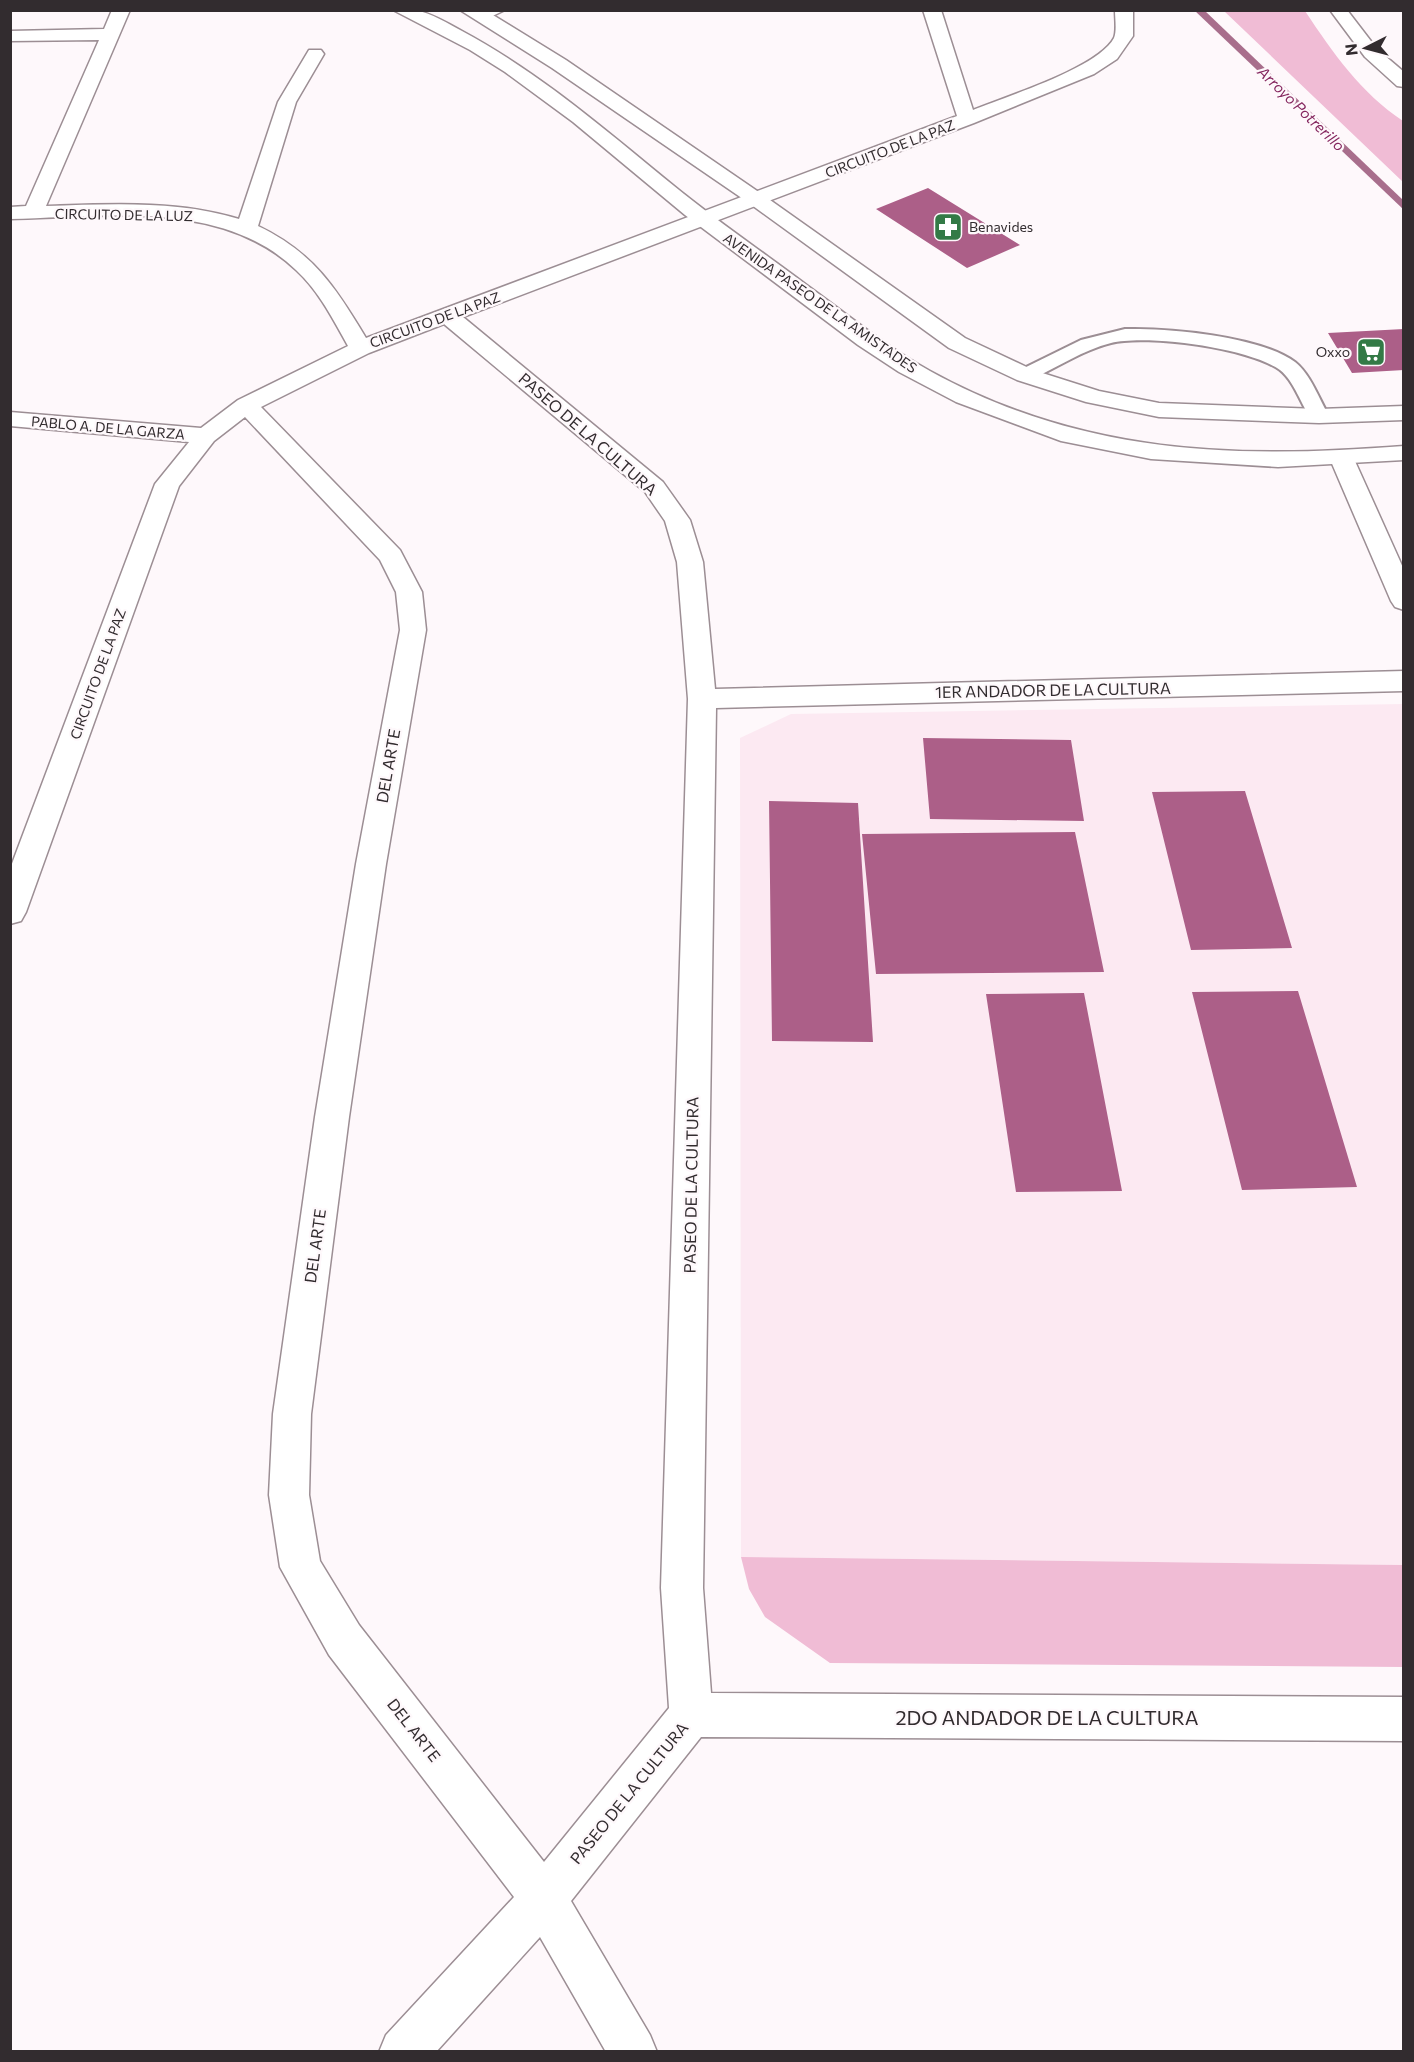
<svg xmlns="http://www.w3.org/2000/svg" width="1414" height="2062" viewBox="0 0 1414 2062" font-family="Commissioner,sans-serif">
  <rect width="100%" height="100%" fill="#fef8fb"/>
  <!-- built -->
  <path fill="#fce9f2" d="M1403 704V1565L741 1557 740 738 791 714Z"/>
  <!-- green -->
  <path fill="#f0bcd5" d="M1224 11H1305C1333 53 1361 93 1403 121V182Z
    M741 1557 1403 1565V1667L830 1663 765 1617 749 1589Z"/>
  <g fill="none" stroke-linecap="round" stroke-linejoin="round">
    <!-- stream -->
    <path fill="#a86e8c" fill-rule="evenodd" d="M1194 10H1204L1404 201V210Z"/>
  </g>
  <!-- building -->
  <path fill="#ac5f88" d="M928 188 1020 245 967 268 876 209Z
    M1404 329V370L1352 373 1328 333Z
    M923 738 1071 740 1084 821 930 819Z
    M1245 791 1292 948 1191 950 1152 792Z
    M769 801 858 803 873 1042 772 1041Z
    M1075 832 1104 972 876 974 862 834Z
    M1298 991 1357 1187 1242 1190 1192 992Z
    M1084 993 1122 1191 1016 1192 986 994Z"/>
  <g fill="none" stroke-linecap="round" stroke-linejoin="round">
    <!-- service casing -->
    <g stroke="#9c8e94" stroke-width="4">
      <path id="service" d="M1125 329C1168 328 1260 336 1295 362 1311 375 1319 399 1329 416L1326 420H1312C1301 405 1295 382 1280 370 1250 348 1147 334 1111 343 1083 350 1058 367 1032 379H1018L1015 375 1018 371 1081 340Z"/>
    </g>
    <!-- minor casing -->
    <g stroke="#9c8e94" stroke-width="3">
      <path id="minor" d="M112 10H130L46 206C110 204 178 200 239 219L278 102 309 50H321L324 54 296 102 258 226C313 252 336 288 366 338L957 116 923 10H941L973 110C1007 96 1098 68 1114 38 1117 31 1115 19 1115 10H1133V36L1117 59 1094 74 974 123 463 317 663 482 690 520 703 562 715 689 1404 671V691L716 708 703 1588 711 1693 1404 1697V1741L701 1737 571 1901 650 2035 657 2052H606L540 1937 436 2052H379L386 2035 514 1897 329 1655 280 1567 269 1495 273 1414 315 1117 356 864 400 630 396 592 380 560 245 417 214 441 179 486 26 912 21 921 10 924V869L155 484 189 442 10 426V412L201 428 238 400 348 346C333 319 319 291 296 270 222 199 104 217 10 219V207L26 206 99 40 10 41V31L104 29ZM444 324 645 492 665 521 677 562 688 699 661 1588 669 1708 544 1862 359 1625 320 1561 309 1495 311 1414 349 1117 386 864 426 630 422 592 400 550 261 407 369 353Z
        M480 10H505L482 21 473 16Z
        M1330 10H1347L1377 49 1404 72V87L1397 86 1365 57Z
        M1342 452 1351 454 1354 459 1404 570V610L1395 607 1391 601 1330 459 1333 454Z"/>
    </g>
    <!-- tertiary casing -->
    <g stroke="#9c8e94" stroke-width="3">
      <path id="tertiary" d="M393 10C400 10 408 9 415 10 431 13 449 24 462 31 544 75 612 136 684 194 724 226 767 255 808 286 848 315 887 347 930 371 1082 455 1235 459 1404 446V460L1278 467 1151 459 1061 441 956 402 899 372 858 345 685 215 573 122 505 72 470 50Z
        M460 10 488 12 566 60 763 195 965 338 1033 370 1099 391 1159 403 1319 409 1404 406V420L1319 423 1159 417 1086 402 1017 380 949 348 749 203 552 68Z"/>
    </g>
    <!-- service -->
    <use href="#service" fill="#fff" fill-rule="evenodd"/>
    <!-- minor -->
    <use href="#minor" fill="#fff" fill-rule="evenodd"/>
    <!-- tertiary -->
    <use href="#tertiary" fill="#fff" fill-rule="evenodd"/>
  </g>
  <!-- icons -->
  <defs>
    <g id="pharmacy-square" transform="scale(1.5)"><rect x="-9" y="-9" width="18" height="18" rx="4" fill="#337a46" stroke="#fef8fb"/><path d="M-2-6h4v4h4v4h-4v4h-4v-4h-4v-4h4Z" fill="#fff"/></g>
    <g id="supermarket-square" transform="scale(1.5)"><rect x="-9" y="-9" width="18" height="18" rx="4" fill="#337a46" stroke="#fef8fb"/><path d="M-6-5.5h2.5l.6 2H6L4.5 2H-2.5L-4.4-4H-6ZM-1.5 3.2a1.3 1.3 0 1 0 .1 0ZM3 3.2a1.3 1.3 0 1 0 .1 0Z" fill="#fff"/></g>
  </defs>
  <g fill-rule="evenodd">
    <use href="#pharmacy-square" x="948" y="227"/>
    <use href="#supermarket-square" x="1371" y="352"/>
  </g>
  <g text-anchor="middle" stroke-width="4.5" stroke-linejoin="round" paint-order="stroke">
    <!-- far-street labels -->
    <g font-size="14" fill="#322c2f" stroke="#fef8fb">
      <text transform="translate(890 149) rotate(-21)" y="5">CIRCUITO DE LA PAZ</text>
      <text transform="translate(124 215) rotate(1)" y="5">CIRCUITO DE LA LUZ</text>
      <text transform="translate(820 303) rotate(35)" y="5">AVENIDA PASEO DE LA AMISTADES</text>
      <text transform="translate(435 320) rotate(-20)" y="5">CIRCUITO DE LA PAZ</text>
      <text transform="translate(108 428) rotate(5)" y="5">PABLO A. DE LA GARZA</text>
      <text transform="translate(98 674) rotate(-70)" y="5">CIRCUITO DE LA PAZ</text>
    </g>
    <!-- far-poi labels -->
    <g font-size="14" fill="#322c2f" stroke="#fef8fb" text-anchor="start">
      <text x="969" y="232">Benavides</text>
      <text x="1350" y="357" text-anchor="end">Oxxo</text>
    </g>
    <!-- far-water labels -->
    <g font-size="15" font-style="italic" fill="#85275f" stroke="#fef8fb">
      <text transform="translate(1301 109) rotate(44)" y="5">Arroyo Potrerillo</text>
    </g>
    <!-- street labels -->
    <g font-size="16" fill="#322c2f" stroke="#fef8fb">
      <text transform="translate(588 434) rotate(41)" y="6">PASEO DE LA CULTURA</text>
      <text transform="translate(1053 690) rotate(-1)" y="6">1ER ANDADOR DE LA CULTURA</text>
      <text transform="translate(388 766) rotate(-80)" y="6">DEL ARTE</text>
      <text transform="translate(691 1185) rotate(-89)" y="6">PASEO DE LA CULTURA</text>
      <text transform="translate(315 1246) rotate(-82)" y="6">DEL ARTE</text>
      <text transform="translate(414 1730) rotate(52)" y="6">DEL ARTE</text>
      <text transform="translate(629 1793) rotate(-51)" y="6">PASEO DE LA CULTURA</text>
    </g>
    <!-- near-street labels -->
    <g font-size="20" fill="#322c2f" stroke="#fef8fb">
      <text x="1047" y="1725">2DO ANDADOR DE LA CULTURA</text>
    </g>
  </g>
  <!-- border -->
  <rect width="1414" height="2062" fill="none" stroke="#322c2f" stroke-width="24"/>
  <!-- north arrow -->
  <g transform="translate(1366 48) rotate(264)" stroke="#fef8fb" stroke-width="4.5" paint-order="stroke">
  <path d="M0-4.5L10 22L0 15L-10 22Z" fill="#322c2f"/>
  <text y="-9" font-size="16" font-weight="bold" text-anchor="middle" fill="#322c2f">N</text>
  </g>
</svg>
